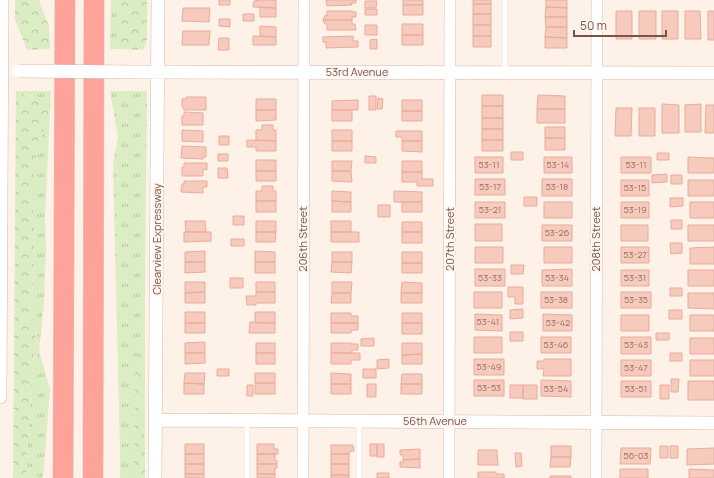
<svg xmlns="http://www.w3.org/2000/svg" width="714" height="478" viewBox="0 0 714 478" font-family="Manrope,sans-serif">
  <defs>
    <pattern id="grass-tufts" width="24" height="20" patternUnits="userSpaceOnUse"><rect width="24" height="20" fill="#dbedc3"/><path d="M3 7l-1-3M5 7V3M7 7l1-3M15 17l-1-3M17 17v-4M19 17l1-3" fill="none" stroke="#b7c3a0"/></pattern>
    <pattern id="forest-crowns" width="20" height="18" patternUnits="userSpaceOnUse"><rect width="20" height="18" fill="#dbedc3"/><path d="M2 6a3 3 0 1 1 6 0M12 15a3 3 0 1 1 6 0" fill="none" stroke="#b7c3a0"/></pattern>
  </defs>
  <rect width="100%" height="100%" fill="#fef1e7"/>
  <!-- grass -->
  <path fill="url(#grass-tufts)" d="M111 0H119L117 44 121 49H110Z
    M16 91H51L45 217 46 250 44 302 39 351 50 389 43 478H26L31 389 36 330 31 315 35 237 31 189 37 150 49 113 30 95Z
    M110 91H147L145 270V447L135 343 134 478H120V449L113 164 118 137Z"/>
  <!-- forest -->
  <path fill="url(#forest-crowns)" d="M15 0H40V4L49 26 50 49 27 50 15 20Z
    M119 0H147V41L143 50 121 49 117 44Z
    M16 91C32 96 38 100 49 113L37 150 31 189 35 237 31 315 36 330 31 389 26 478H13Z
    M135 337 145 447V478H134Z"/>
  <!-- building -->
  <path fill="#f6cabc" stroke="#eaac9b" d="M219 0H230V5H219Z
    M259 0H276V8L253 7 254 1Z
    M326 0H356V3H351L352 5 327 6Z
    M403 0H423V5H403Z
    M473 0H491V4H473Z
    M546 0H567V8L546 7Z
    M365 1H377L376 8H365Z
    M473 4H491V14H473Z
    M403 5H423V15H403Z
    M260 7 276 8V17H260Z
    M546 7 567 8V17H545Z
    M183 8H210L209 22 182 21Z
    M365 9H377V15H365Z
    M327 11H352V12H356V17H352V20H323L325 15 327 16Z
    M616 11H632V39H616Z
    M639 11H656V39H639Z
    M662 11H678V39H662Z
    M685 11H700L701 39H685Z
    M708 11H714V40H708Z
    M243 14H254V21H243Z
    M473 14H491V25H473Z
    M545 17H567V27H546Z
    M219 19H230V27L219 26Z
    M323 20H352V24H355L356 30H327V24H325Z
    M402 24H423V35H402Z
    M365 25H377V35H365Z
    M473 25H491V36H473Z
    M260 26 276 27V37L260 36Z
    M546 27H567V38L545 37Z
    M183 31H210L209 45H182Z
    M402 35H423V45H402Z
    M253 36 276 37V45H253Z
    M353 36V41H358V47L326 48V42H323V37Z
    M473 36H491V47H473Z
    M545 37 567 38V48H545Z
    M219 38H229V50H218Z
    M377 39V49H370V40Z
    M482 95H503V106H482Z
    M538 95 565 96V109H537Z
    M369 96H376V110H369Z
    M186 97H206V110H184L182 106V99H186Z
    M378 98 383 99 382 109H377Z
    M256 99H276V110H256Z
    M358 100V110H332V101Z
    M402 100H422V111H402Z
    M662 104 679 105V133H662Z
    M701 104V132H685V105Z
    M706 105H714V133H705Z
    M482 106H503V118H482Z
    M616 108H632L631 136H615Z
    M639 108H655V136H639Z
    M537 109H565V123H537Z
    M256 110H276V120L256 121Z
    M332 110H352V121H332Z
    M402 111H422V121H402Z
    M184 112 203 113V125H182V116H184Z
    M482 118H503V129H482Z
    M262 125H273V130H276V141L256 140V130H262Z
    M545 127H565V138H545Z
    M482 129H503V140H482Z
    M182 130 203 131V142L182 141Z
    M332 130H352V141H332Z
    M396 131H422V141H402V137H396Z
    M219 136H229V145H219Z
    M545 138H565V150H545Z
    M247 140 276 141V151H256V147H247Z
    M482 140H503V151H482Z
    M332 141H352V151H332Z
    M402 141H422V152L402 151Z
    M182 146 206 147V157H203V159L181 158Z
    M511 152H523V160H511Z
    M657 153H669V160H657Z
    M218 154H228V161H218Z
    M365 156 376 157V163H365Z
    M475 157H503V173H475Z
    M544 157H572V173H544Z
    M621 157H651V173H621Z
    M688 157 714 158V173H688Z
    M256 160H276V171H256Z
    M332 161H352L351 171H332Z
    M402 161H422V172H402Z
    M184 163H207V170L203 169V176H182V167H184Z
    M218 168H227L228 178H218Z
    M256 171H276V181H256Z
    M332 171H351L352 182 332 181Z
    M402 172H422V179H433V186H417V182H402Z
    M667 174V182L652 183V175Z
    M671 175H682V184H671Z
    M475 179H505V195H475Z
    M542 179H572V196H542Z
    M621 180H649V196H621Z
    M688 180H714V196H688Z
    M184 181H207V187H203V193L181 192 182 184H184Z
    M262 186H273V191H276V201H256V191H262Z
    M332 191 351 192V202L332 201Z
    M394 191 422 192V202H394Z
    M524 197H537V206H524Z
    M670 198H683V206L670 207Z
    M256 201H276V212H256Z
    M332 201 351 202V212H332Z
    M402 202H422V212H402Z
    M475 202H505V218H475Z
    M544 202H572V218H544Z
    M621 202H649V218H621Z
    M690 202H714V218H690Z
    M378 205H390V217H378Z
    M233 216H244V225H233Z
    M671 220H682V229H671Z
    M185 221H205L206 232H186Z
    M256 221H276V232H256Z
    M331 221H351V232H331Z
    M402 222H422V232H402Z
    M475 224H502V241H475Z
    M542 225H572V241H542Z
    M621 225H648V241H621Z
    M688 225H714V241H688Z
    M184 232H211V241L184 242Z
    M256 232H276L275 242H256Z
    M331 232H359V242H331Z
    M402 232H422V243H402Z
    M231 239H244V246H231Z
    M670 243H682V253L671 254Z
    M475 247H503V263H475Z
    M544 247H572V263H544Z
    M621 247H649V263H621Z
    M714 247V264H690V248Z
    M205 251V262H185V252Z
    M255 251 275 252V262H255Z
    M332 252H352V262H332Z
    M402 252H422V263H402Z
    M185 262H205V272L185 273Z
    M255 262H275V273H255Z
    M332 262H352L351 273 331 272Z
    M402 263H422V273H402Z
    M511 265H524L523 274H511Z
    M475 269H505V286H475Z
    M572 269V286H542V270Z
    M621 270H649V286H621Z
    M688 270H714V286H688Z
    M230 278H243V288H230Z
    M185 282H205V292L185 293Z
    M256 282H275V292H256Z
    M332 282H352L351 293H332Z
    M402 282 422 283V293H401Z
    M508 287H523V304H515V297H508Z
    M670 288H682V296H670Z
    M205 292V303H185V293Z
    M256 292H275V303H256V305H247L246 296H256Z
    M474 292H502V308H474Z
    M541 292H572V308H541Z
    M621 292H651V308H621Z
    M332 293H351V303H331Z
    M401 293H422V303H401Z
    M688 293H714V309L688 308Z
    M523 309V318L510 319V310Z
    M669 310H682V319H669Z
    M185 312H205V323H185Z
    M255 312H275V323H255Z
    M331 313H351V316H358V323H331Z
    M402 313H422V323H402Z
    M475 314 502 315V331L475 330Z
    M543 314 572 315V331H543Z
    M621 315H649V331H621Z
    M690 315H714V331H690Z
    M250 322 275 323V333H249Z
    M185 323H205V333H185Z
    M331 323H358V330H351V333H331Z
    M402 323H422V334H402Z
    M510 332H523V341H510Z
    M656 333H669V340H656Z
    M474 337H502V353H474Z
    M541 337H571V353H541Z
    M621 337H651V354H621Z
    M374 338V346H361V339Z
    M690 338H714V354H690Z
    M205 342V353H185V343Z
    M256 343H275V353H256Z
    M331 343H351V344H358V350H352V353H331Z
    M402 343H422V354L402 355Z
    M185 353H205V363L185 364Z
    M256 353H275V364H256Z
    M331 353H360V360H351V364H331Z
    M670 353H682V361H670Z
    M422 354V364H402V355Z
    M389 359V368L377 369V360Z
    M474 359H504V375H474Z
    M544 359H571V376H543L544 369H537V361H544Z
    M621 360H651V376H621Z
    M690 360H714V376H690Z
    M217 369H229V376H217Z
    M363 369H376V378H363Z
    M185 373H205L204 384 184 383Z
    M255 373H275V383H255Z
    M331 373 351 374V384H331Z
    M402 374H422V384H401Z
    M671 379H679L678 392H671Z
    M474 380H504V396H474Z
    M541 380 571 381V397L541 396Z
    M621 381H651V397H621Z
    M688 381H714V400H688Z
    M184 383 204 384V394H184Z
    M255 383H275V394H255Z
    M331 384H351V394H331Z
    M367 384H376V397H367Z
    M401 384H422V394H401Z
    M247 385H253V396H247Z
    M510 385H523V398H510Z
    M523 385H537V399H523Z
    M660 385H669V399H660Z
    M185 444H204V454H185Z
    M257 444H274V449H278V454H257Z
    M370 444H377V456H370Z
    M377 444H384V457H377Z
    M331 445H353L354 451H350L349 454H331Z
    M551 446H571V457H551Z
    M660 446H668V458H660Z
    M670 446H678V458H670Z
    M621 448H651L650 464H620Z
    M714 448V464L687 465V449Z
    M420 449V459L403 460V455H400V450Z
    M478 450H497L498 465H478Z
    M515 453H521L522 466 516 467Z
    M185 454H204V464H185Z
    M257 454H275V460L277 461V464H257Z
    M331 454H349V464H331Z
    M551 457H571L570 467H550Z
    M420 459V468L400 467V462H403V460Z
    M185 464H204V474H185Z
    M257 464H277V468H275V474H257Z
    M331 464H349V475H331Z
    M620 469H648V478H620Z
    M689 469 714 470V478H689Z
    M478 472H496V474H504V478H478Z
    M377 473H389V478H377Z
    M185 474H204V478H185Z
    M257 474H275V478H257Z
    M331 475H349V478H331Z
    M550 476H571V478H550Z"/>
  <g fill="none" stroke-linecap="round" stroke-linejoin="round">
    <!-- service casing -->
    <g stroke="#d4b9ae" stroke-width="6">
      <path id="service" d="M505 0V73
        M247 478V421
        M359 478V421"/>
    </g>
    <!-- minor casing -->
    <g stroke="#d4b9ae" stroke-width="12">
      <path id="minor" d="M303 478 304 0
        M449 478 450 0
        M596 478 597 0"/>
    </g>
    <!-- tertiary casing -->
    <g stroke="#d4b9ae" stroke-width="14">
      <path id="tertiary" d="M137 72 714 73
        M0 397 2 0
        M156 420 714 423
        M155 478 158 0"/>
    </g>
    <!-- motorway casing -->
    <g stroke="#dacfcc" stroke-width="21">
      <path id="motorway" d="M63 478 65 0
        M93 478 94 0"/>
    </g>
    <!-- service -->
    <use href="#service" stroke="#fff" stroke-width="5.5"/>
    <!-- minor -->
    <use href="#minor" stroke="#fff" stroke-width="11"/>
    <!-- tertiary -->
    <use href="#tertiary" stroke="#fff" stroke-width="13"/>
    <!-- motorway -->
    <use href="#motorway" stroke="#fda399" stroke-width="20"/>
    <!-- tertiary-bridge casing -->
    <g stroke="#d4b9ae" stroke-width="14" stroke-linecap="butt">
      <path id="tertiary-bridge" d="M18 71 137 72"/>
    </g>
    <!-- tertiary-bridge -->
    <use href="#tertiary-bridge" stroke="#fff" stroke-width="13"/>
  </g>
  <g text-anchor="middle" stroke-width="4" stroke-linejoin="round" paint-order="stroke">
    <!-- number labels -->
    <g font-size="9" fill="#997065">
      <text x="489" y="168">53-11</text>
      <text x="558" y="168">53-14</text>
      <text x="636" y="168">53-11</text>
      <text x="490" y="190">53-17</text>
      <text x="557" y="190">53-18</text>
      <text x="635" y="191">53-15</text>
      <text x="490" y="213">53-21</text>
      <text x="635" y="213">53-19</text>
      <text x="557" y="236">53-26</text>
      <text x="635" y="258">53-27</text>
      <text x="490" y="281">53-33</text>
      <text x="557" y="281">53-34</text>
      <text x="635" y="281">53-31</text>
      <text x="556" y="303">53-38</text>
      <text x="636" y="303">53-35</text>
      <text x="488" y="325">53-41</text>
      <text x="558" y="326">53-42</text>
      <text x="556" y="348">53-46</text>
      <text x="636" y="348">53-43</text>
      <text x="489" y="370">53-49</text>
      <text x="636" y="371">53-47</text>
      <text x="489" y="391">53-53</text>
      <text x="556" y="392">53-54</text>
      <text x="636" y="392">53-51</text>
      <text x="636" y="459">56-03</text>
    </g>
    <!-- street labels -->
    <g font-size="11" fill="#7a5248" stroke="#fff6ef">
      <text x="357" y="76">53rd Avenue</text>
      <text transform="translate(157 239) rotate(-90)" y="4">Clearview Expressway</text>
      <text transform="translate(303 239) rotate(-90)" y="4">206th Street</text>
      <text transform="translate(450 239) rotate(-90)" y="4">207th Street</text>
      <text transform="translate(596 239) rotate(-90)" y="4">208th Street</text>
      <text x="435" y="425">56th Avenue</text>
    </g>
  </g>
  <!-- scale -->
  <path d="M574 30v6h92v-6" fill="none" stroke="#7a5248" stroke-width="2"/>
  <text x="580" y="30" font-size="12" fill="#7a5248" stroke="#fff6ef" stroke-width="3" paint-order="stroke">50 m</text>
</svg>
